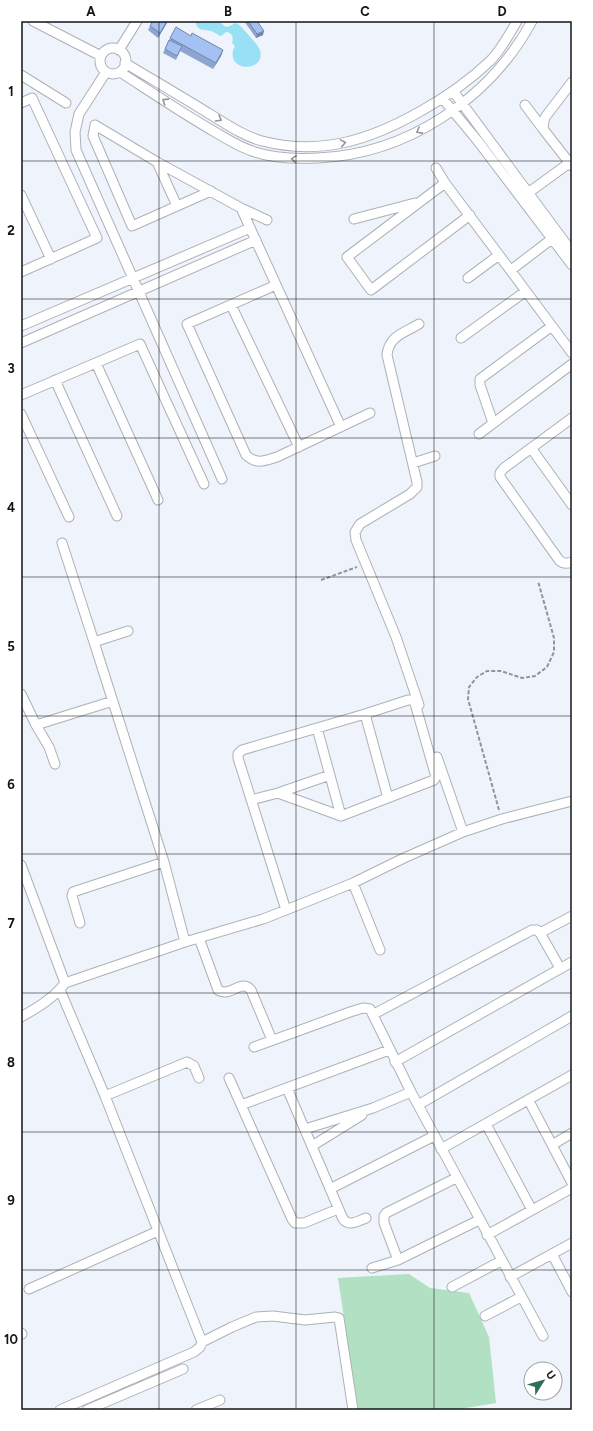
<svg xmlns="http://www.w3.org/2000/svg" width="593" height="1431" viewBox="0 0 593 1431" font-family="Figtree,sans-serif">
  <rect width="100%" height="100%" fill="#eef3fc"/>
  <!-- green -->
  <path fill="#b1e0c3" d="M409 1274 430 1288 469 1293 489 1337 496 1403 454 1410H358L338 1278Z"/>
  <!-- water -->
  <path fill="#98e0f4" d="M195 21H218L226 27 230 26 235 23 238 24C242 27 259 46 260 50 266 75 222 71 235 46L232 43C234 37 232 33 226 32L221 36C218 35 214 32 211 31 203 29 198 32 195 21Z"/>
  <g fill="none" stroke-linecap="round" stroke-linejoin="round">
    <!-- street casing -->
    <g stroke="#acb1b9" stroke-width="11">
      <path id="street" d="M33 21 101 56
        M100 61a13 13 0 1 1 26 0a13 13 0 1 1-26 0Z
        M119 50 137 21
        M125 63C153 80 181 96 208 113 225 123 243 136 262 141 321 156 370 140 421 111 446 97 469 81 490 61 501 50 509 35 517 21
        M106 72 79 114 75 132 76 150 222 479
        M120 72C151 92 182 113 215 132 227 139 241 148 255 152 275 159 297 159 318 158 407 154 490 99 532 21
        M21 75 66 103
        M572 82 546 116 544 120 543 129 572 166
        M453 91 572 252
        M443 99 477 140 572 265
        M21 103 32 98 97 238 21 272
        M525 105 543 129
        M157 162 177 206
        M436 168 445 183
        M211 191 132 226 93 136 95 125 157 162 241 208 341 427
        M528 193 572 161
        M21 195 51 259
        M241 208 267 220
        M470 215 371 290 347 257 445 183 499 255
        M354 219 415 203
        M511 270 557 235
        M468 278 499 255 572 353
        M276 285 187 324 246 455C257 465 264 461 277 457L370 413
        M231 305 299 447
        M419 324C404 333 389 336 387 355L417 482V487L410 494 360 524 355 532 356 540 396 637 419 705
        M21 326 250 228
        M461 338 526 291
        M21 343 256 240
        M96 363 158 500
        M55 380 117 516
        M21 395 140 344 204 484
        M21 414 69 517
        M572 418 504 468 500 473V477L559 560C563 564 567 564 572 562
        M493 423 480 385V379L552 326
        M479 434 572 364
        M531 448 572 505
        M413 463 435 456
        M62 543 94 642
        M128 631 94 642 164 862 185 942
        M21 694 36 725 49 747 55 764
        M365 714 388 798
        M36 725 113 701
        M317 728 341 816
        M437 757 463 832
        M278 793 330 775
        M251 800 278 793 341 816 434 780 436 777 414 700H408L365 714 242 750 238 754V758L286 910
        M21 865 65 983
        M353 883 380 950
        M80 923 72 896 73 892 164 862
        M540 933 572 916
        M199 938 218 990C231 998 241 978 251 990L272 1040
        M60 990 105 1096 202 1342
        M374 1014 532 930H537L540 933 560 968
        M21 1017C37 1008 54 998 65 983L185 942 263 919 286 910 353 883 404 858 463 832 502 819 572 801
        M254 1047 350 1012 363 1008 370 1009 411 1092 543 1336
        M395 1062 572 962
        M229 1078 292 1219 295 1223H304L338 1209
        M287 1088 343 1219C349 1227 358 1221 366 1218
        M105 1096 187 1062 194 1066 199 1078
        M529 1101 572 1183
        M241 1105 389 1050
        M418 1105 572 1016
        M486 1124 532 1210
        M305 1129 373 1108 411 1092
        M552 1145 572 1133
        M312 1146 362 1115
        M441 1149 572 1075
        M330 1189 434 1136
        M487 1235 572 1188
        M552 1254 572 1292
        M398 1260 384 1223V1216L386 1213 456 1178
        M372 1268 398 1260 479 1220
        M510 1277 572 1243
        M452 1287 501 1261
        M29 1289 158 1231
        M485 1316 521 1297
        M21 1333 22 1334
        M60 1410 194 1352 200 1347 202 1342 232 1327 256 1317 273 1316 305 1320 335 1317 339 1318 353 1410
        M87 1410 183 1369
        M196 1410 220 1400"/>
    </g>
    <!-- path -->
    <path stroke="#91959b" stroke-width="2" stroke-dasharray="4 2" stroke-linecap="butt" d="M321 580 357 567
      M499 810 468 699 469 687 477 677 487 671H501L522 678 535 676 547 667 554 652V638L538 581"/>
    <!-- street -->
    <use href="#street" stroke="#fff" stroke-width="9"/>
  </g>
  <!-- wall -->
  <path fill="#8ea5d0" d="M168 21 158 38 148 30 150 26Z
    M244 21H257L263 35 256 38Z
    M191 36 223 50 221 56 213 69 180 51 176 60 163 53 170 38Z"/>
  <!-- shaded-wall -->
  <path fill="#7486a9" d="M167 21H168L158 38 160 33Z
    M264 31 263 35 256 38 257 34Z
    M223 50 221 56 213 69 216 63Z"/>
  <!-- building -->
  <path fill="#a5c0f2" stroke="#7486a9" d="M153 21H167L160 33 150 26Z
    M248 21H257L264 31 257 34Z
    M176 27 191 36 192 33 223 50 216 63 170 38Z
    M169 40 182 46 177 56 165 49Z"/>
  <!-- one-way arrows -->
  <defs><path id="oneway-chevron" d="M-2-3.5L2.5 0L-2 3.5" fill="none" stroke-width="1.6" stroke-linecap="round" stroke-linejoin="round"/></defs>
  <g stroke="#949597">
    <use href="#oneway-chevron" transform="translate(165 101) rotate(-147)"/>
    <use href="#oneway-chevron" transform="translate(219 119) rotate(30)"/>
    <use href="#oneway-chevron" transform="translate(419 131) rotate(151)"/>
    <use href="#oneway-chevron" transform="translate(343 143) rotate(-10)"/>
    <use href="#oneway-chevron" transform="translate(294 159) rotate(-176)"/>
  </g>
  <!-- grid -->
  <path fill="none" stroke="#121417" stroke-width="1" stroke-opacity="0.55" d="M159 21V1410M296 21V1410M434 21V1410M21 161H572M21 299H572M21 438H572M21 577H572M21 716H572M21 854H572M21 993H572M21 1132H572M21 1270H572"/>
  <!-- border -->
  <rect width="593" height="1431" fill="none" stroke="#ffffff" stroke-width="44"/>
  <!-- north arrow -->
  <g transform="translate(543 1381) rotate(53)"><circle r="19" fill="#ffffff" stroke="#a0a1a2"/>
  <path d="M0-3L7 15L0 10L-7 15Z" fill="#316e5a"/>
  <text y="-6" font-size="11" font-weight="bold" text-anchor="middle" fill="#121417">U</text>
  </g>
  <rect x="22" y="22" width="549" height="1387" fill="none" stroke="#121417" stroke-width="1.5"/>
  <g font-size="13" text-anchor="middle" font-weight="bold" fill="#121417">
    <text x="91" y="16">A</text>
    <text x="228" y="16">B</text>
    <text x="365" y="16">C</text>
    <text x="502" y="16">D</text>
    <text x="11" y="96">1</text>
    <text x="11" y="235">2</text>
    <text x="11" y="373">3</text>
    <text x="11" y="512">4</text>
    <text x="11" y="651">5</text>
    <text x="11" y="789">6</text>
    <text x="11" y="928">7</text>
    <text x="11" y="1067">8</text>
    <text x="11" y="1205">9</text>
    <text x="11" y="1344">10</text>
  </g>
</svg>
